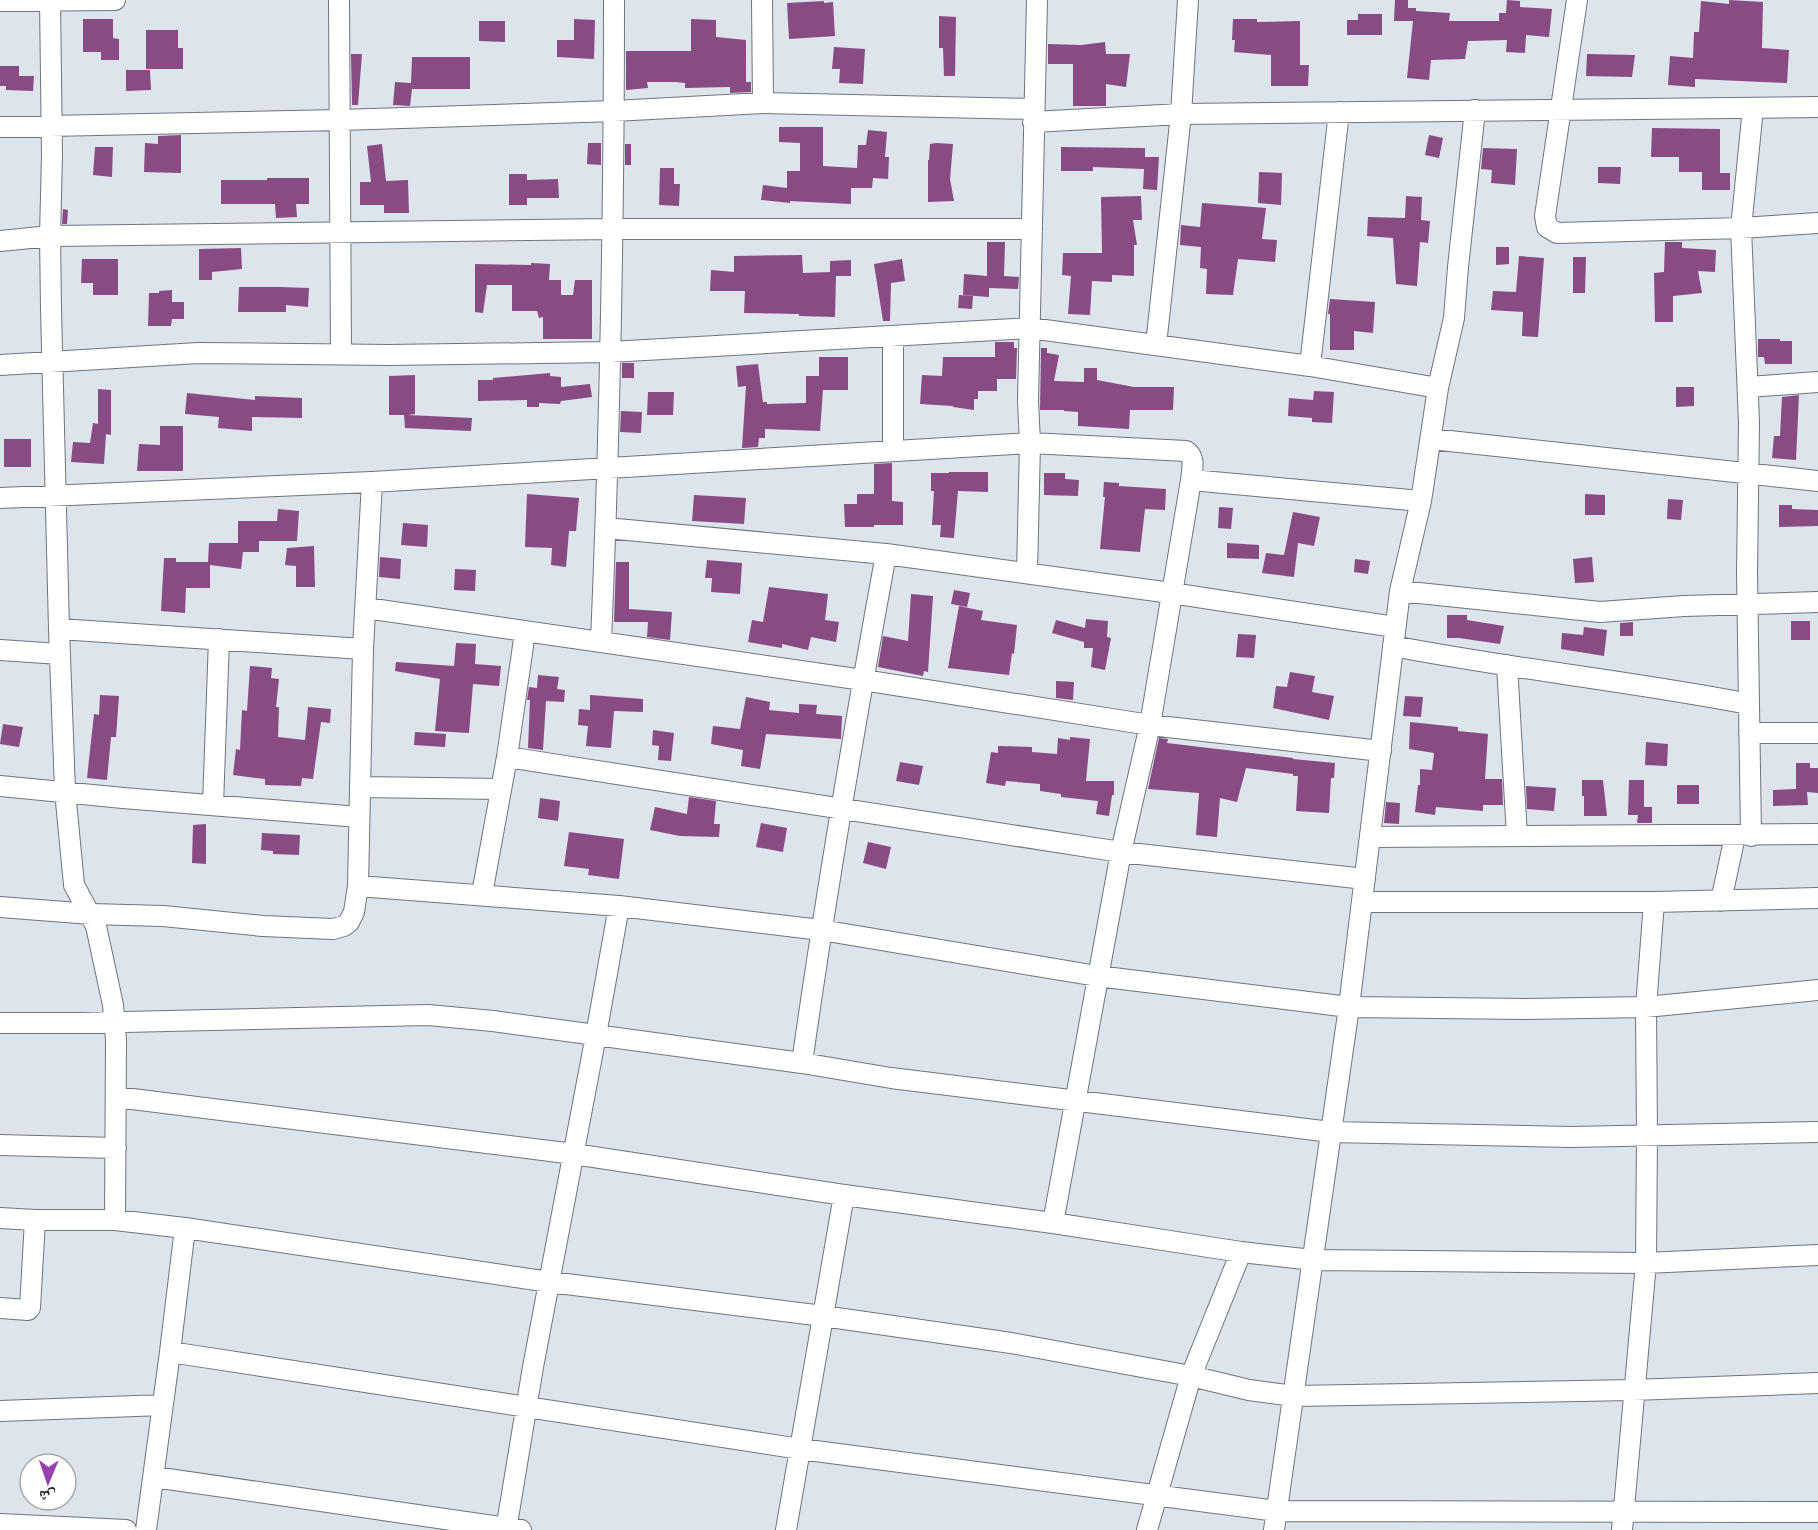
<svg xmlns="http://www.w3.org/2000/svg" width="1818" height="1530" viewBox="0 0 1818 1530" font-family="'Golos Text','Noto Naskh Arabic',sans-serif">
  <rect width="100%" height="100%" fill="#dde4ec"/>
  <!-- building -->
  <path fill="#884b84" d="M1395 0H1408V8H1416V11L1450 13 1449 21H1499V13H1506L1507 0 1520 1V7L1552 9 1549 37 1526 35 1525 53 1506 52 1507 40 1468 41 1465 59 1431 60 1429 80 1407 78 1413 21H1394Z
    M1729 0 1763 2 1762 48 1789 50 1787 83 1695 79V87L1668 85 1670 56 1693 58 1694 32H1699L1701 1 1729 4Z
    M824 1V3L833 2 835 36 789 39 787 3Z
    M1358 14H1382V35H1347V20H1358Z
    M939 16 956 17 955 76H944L943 48H939Z
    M83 19H113V38L119 39V60H101V52H83Z
    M574 19 595 20 594 59 557 57V40H574Z
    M691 19 716 20V37L746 40V82H751V92L730 93V87L685 88V83L676 82H647L648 88 626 90V51H691Z
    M1233 19H1257V22L1300 21V65H1309L1308 86H1271V55L1234 52 1235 40H1232Z
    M479 21H505V42L479 41Z
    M146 30H178V48H183V69H146Z
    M1105 42 1106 54H1130L1126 87 1106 84V106H1073V64H1048V44L1081 45Z
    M834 47 865 49 863 84 839 83 840 69H832Z
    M351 54H362L358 105H352Z
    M1587 54 1635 55 1632 77 1586 76Z
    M412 57H470V89H412L410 106 393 105 395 82 411 83Z
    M0 66H19V76H34L33 91 6 90V86H0Z
    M126 70H150L151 90 126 91Z
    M779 127H823V166L857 168 858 145H866L868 130 887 132 885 157H889L888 179 873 178 872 188H851V204L790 201V203L761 200 763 185 787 188V171H800V143L779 142Z
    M1652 128 1720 129V173H1730V190H1702V172H1679V157H1651Z
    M181 135V173L144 172 145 143 158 144V136Z
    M1429 135 1443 138 1439 158 1425 155Z
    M588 143H601V165L587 164Z
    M936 143 953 144 950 179 954 201 928 202V160H929L930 144Z
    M382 144 386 181 408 180 409 213H384V205H360V182H371L367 146Z
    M625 144H631V165H625Z
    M95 147H113L112 177 93 175Z
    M1061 147 1145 148V160V157H1159L1157 190 1143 189 1144 169 1093 167V171H1061Z
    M1483 148 1517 149 1515 185 1491 183 1492 170 1481 169Z
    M1598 167H1621L1620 184 1598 183Z
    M660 168H674V184H680L679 206 659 205Z
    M1259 172 1282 173 1281 205 1258 203Z
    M509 174H527V180L558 179 559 198H527V205H509Z
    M267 178H309V204H296L297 217 276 218 275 204H221V180H267Z
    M1141 196 1142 220H1133L1137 245H1134V276L1112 275V282L1092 281 1090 315 1068 314 1071 276 1062 275 1063 253H1102L1101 197Z
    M1406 196 1422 197 1421 220 1430 221 1428 243 1420 242 1417 286 1396 284 1393 238 1367 236 1368 217 1405 218Z
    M1202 203 1266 208 1262 239 1277 240 1275 262 1238 259 1233 295 1206 294 1207 269 1200 268 1201 247 1180 245 1181 225 1200 227Z
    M63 209 68 210 67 224H62Z
    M987 242H1005L1004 276 1019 277 1018 289 989 288V297L963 295 964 274 987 276Z
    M1665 242H1682V248L1716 250 1715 272 1698 271 1702 293 1673 296V322H1655L1654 273 1664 272Z
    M1496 247H1509V264L1496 265Z
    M241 248 242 269 212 272V280H199V249Z
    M802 255 803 273 830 272V261L851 260V276H836L835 317 799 316V314L744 313 745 291H710L711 270 734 272V256Z
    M1519 256 1544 258 1538 337 1522 336 1523 312 1491 310 1493 291 1516 292Z
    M1573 257H1586L1585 293H1573Z
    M82 259H118V295H93V283H81Z
    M902 259 905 281 891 283 890 321H883L874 264Z
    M531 263 550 264 549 280H561V295H573L575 280H592V339H543V317L539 318 537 311H512V285H487L483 313 475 312V264L531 265Z
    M239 287H280L309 288 308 307 286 305V312H238Z
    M172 290V302H184V319H172L171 326H148L149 293H159V291Z
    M959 295 973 296 972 309 958 308Z
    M1330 299 1375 302 1373 333 1354 331V350H1330V314H1328Z
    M1758 339H1780V341H1792V364H1765L1764 357H1758Z
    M995 342H1014V348H1017L1016 379H997V391H978V399H974V410L953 407V406L920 404 922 375 942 376 943 357H995Z
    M1041 348H1047V353L1059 355 1054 381 1084 382V368H1097V380L1134 387H1174L1173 410H1130L1129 429 1078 426V412L1064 411V410H1040Z
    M819 357H848V390H823L820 431 765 429V438H759L758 447 742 448 746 386 738 387 736 366 758 364 763 402H767V404L806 403V376H819Z
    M622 363H634V378H622Z
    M550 373V376L561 377V387L590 384 592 397 561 401 560 404 539 403V407H527V400L478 401V380H493V378Z
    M415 375V414L408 415 472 418 471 431 405 428 404 415H389V376Z
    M1676 387H1694V406L1676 407Z
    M98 389 111 390V435L106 434 104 464 71 462 73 442 90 443 93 423 98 424Z
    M1314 391 1334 392 1332 423 1312 422V418L1288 416 1289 398 1313 400Z
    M648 392H674L673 415H647Z
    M187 393 255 400V396L302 398V418L252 417V431L218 428 219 417 185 414Z
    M1799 395 1796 460 1772 458 1774 436H1780L1782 397Z
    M621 411 642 412 641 433 620 432Z
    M160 426H183V471H137L139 444 160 445Z
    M4 439H31V467H4Z
    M892 463V501L903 502V525H874V527H845L844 504H857V494H874V464Z
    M949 472H988V492L958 491 954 538 940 537 941 525H932L934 491H931V473H949Z
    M1044 473H1065V479L1079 480 1078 496 1044 495Z
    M1104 482 1119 483V486L1166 489 1165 510 1145 509 1140 552 1100 549 1105 497H1103Z
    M527 494 579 498 576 531H569L566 567 551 565 552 548 525 547Z
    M1585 494 1605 495V515H1585Z
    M694 495 746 498 744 524 692 521Z
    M1668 499 1683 500 1681 520 1667 519Z
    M1779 505H1792V509L1818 510V526L1779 527Z
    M1219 507 1233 508 1231 529 1218 528Z
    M278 509 299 511 297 541H259V552H243L241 569 210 565V588H186L185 613 161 611 164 558H176V562H208L209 543H238V521H277Z
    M1293 512 1320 517 1314 546 1298 543 1294 577 1262 573 1266 553 1284 555Z
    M403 523 428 525 427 547 401 545Z
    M1227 543 1259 545V559L1227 558Z
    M314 546 315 587H296V566L285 565 287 548Z
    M380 557 401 559 400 579 379 577Z
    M1592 557 1594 582 1575 583 1573 559Z
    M1355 559 1370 561 1368 574 1354 572Z
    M707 560 742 563 740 594 711 592 712 578H705Z
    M616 562H629V609L672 612 670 640 647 637 648 622H614Z
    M455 569 476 570 475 591 454 590Z
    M769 587 828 594 825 620 839 622 836 642 811 637 808 650 782 644V648L748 642 752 620 763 622Z
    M954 590 970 593 967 607 951 604Z
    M911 594 933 596 928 672 924 671 923 676 878 667 883 636 908 641Z
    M959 606 983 611 981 620 1017 625 1014 654 1012 653 1009 675 948 668Z
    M1447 615H1467V620L1504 626 1500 644 1459 638H1447Z
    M1086 619 1108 621 1107 637 1111 638 1105 670 1091 667 1093 648H1084V642L1052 633 1056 620 1085 628Z
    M1791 621H1810V640H1791Z
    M1633 622V636H1620V623Z
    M1584 627 1607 630 1604 656 1561 649 1562 633 1583 635Z
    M1238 634 1256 635 1254 658 1236 657Z
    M456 643 476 644 475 664 501 666 499 686 473 684 469 733 435 731 440 679 395 671 396 662 454 666Z
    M250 666 272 668 271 678 279 679 276 707H279L278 737 305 740 308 707 331 709 330 723 321 722 313 779 302 778 301 786 265 785V779L233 775 236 749 240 750 242 710 247 711Z
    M1290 672 1315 676 1312 692 1334 696 1329 720 1273 708 1276 686 1287 687Z
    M538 675 559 677 557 689 565 690 564 702 546 701 543 750 528 748 530 700H527L529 687 537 688Z
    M1056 681 1074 682 1073 700 1056 698Z
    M100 695 119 696 116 737H111L107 780 87 778 94 714 99 715Z
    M590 695 643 699V712L614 711 611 748 586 746 588 726 578 725 579 709 590 710Z
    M1405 696 1423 697 1421 717 1403 716Z
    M746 697 770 702 769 710 799 713V704L817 705 816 714 842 716 841 739 766 734 760 769 741 766 743 750 711 744 713 726 740 729Z
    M1410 722 1458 727V731L1488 734 1485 779H1502L1503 805H1483V811L1436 807 1435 815 1415 812 1418 785H1420V769L1432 770 1434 753 1409 749Z
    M3 724 23 727 19 747 0 744Z
    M653 730 674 733 671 761 658 760 659 746 652 745Z
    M415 732 446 734 445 747 414 745Z
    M1070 737 1090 739 1086 781H1114V795H1112L1109 816 1096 814 1098 801 1061 797V794L1040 791V784L1006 781 1005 786 986 783 991 752 998 753V746L1032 747V752L1057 754 1058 738 1070 740Z
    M1159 738 1168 739 1167 743 1293 758V759L1335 763 1334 778H1331L1329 813 1296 811 1298 776H1293V774L1246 768 1237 802 1220 798 1217 837 1196 835 1199 793 1148 789Z
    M1646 742 1668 744 1667 766 1645 765Z
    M900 762 923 766 919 785 896 781Z
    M1796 763H1810V768H1818V793L1807 792 1808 805 1773 806V790L1796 789Z
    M1582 780H1603L1607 816H1584V796H1582Z
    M1629 780H1644V807H1652V823H1637L1638 815H1628Z
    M1677 785H1699V804H1677Z
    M1526 786 1556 788 1554 811 1527 809Z
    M689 797 716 801 714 824H720L719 837 680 836 650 830 655 807 687 814Z
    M540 798 560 801 558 821 538 818Z
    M1386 802 1400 803 1399 824 1384 823Z
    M761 823 787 828 783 852 756 847Z
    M206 824V864L192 863 193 825Z
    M569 832 624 839 619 879 588 875 589 869 564 866Z
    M262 833 300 835 299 855 273 854V851L261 850Z
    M868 842 891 847 886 869 863 863Z"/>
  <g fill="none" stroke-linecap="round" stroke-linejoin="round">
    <!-- minor casing -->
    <g stroke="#6e757c" stroke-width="22">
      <path id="minor" d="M50 0 52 155 50 236 51 308 59 629 65 791 74 885 96 926 113 1005 116 1040 115 1220
        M339 0 341 354
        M762 0 763 103
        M1577 0 1545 216 1547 227 1557 233 1741 228 1818 223
        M0 1 115 0
        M1033 122 1181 114 1818 107
        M0 127 341 120 614 111 763 103 1034 109
        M0 241 50 236 612 229H1032
        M1156 345 1181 114 1188 0
        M0 365 198 353 389 355 610 352 1030 328 1310 366 1438 388
        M1310 366 1339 112
        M1748 387 1818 382
        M1431 439 1818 481
        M893 451V336
        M1191 480 1421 501
        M0 498 372 482 1030 443 1186 451C1196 457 1192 470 1191 480L1150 725 1121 852 1053 1223
        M606 528 886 554 1171 593 1395 627
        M1027 573 1030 443 1028 401 1037 0
        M1400 591 1600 612 1684 606 1818 602
        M366 608 863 680 1150 725 1381 751
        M59 629 363 649
        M601 642C610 428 614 214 614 0
        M1393 646C1511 669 1631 681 1749 704
        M0 650 60 654
        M1507 665 1517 836
        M1749 733H1818
        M507 757 1121 852 1365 879
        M0 786 123 798 359 817
        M361 787 501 789
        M213 805 219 639
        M1751 836 1747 573 1749 423 1741 228 1753 108
        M1370 837 1818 834
        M358 886 619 906 821 930 1097 976 1349 1007 1526 1009 1646 1007 1818 990
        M482 894 507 757 525 632
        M1721 901 1735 836
        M1362 902H1654L1818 898
        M0 907 91 914 163 916 263 926 333 929 344 926 349 922 354 912 358 886 363 649 372 482
        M0 1023H80L428 1015 493 1021 802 1063 891 1078 1331 1132 1571 1137 1818 1132
        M802 1063C826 893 855 723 886 554
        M116 1097 574 1154 844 1195 1053 1223 1241 1252 1313 1260 1646 1263 1818 1255
        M0 1145 116 1148
        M0 1218 35 1220H115L185 1228 550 1282 823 1316 1011 1343 1191 1376 1249 1390 1294 1396 1633 1390 1818 1383
        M0 1308 28 1310 30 1308 35 1220
        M170 1352 800 1449 1277 1511 1818 1512
        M0 1411 163 1405
        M154 1477 521 1530
        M0 1524 126 1530
        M146 1530 170 1352 185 1228
        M506 1530 533 1367 596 1035 619 906
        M786 1530 844 1195
        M1147 1530 1191 1376 1241 1252
        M1274 1530 1349 1007 1400 591 1421 501 1438 388 1454 318 1458 267 1475 110
        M1622 1530 1646 1263 1647 1134 1646 1007 1654 902"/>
    </g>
    <!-- minor -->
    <use href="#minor" stroke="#fff" stroke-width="20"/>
  </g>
  <!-- north arrow -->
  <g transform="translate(48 1482) rotate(182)"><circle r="28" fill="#ffffff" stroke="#a7a9aa" stroke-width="1.5"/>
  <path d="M0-4.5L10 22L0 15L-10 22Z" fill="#9541af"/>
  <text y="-9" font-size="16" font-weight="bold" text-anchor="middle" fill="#24272a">ش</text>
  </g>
</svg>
